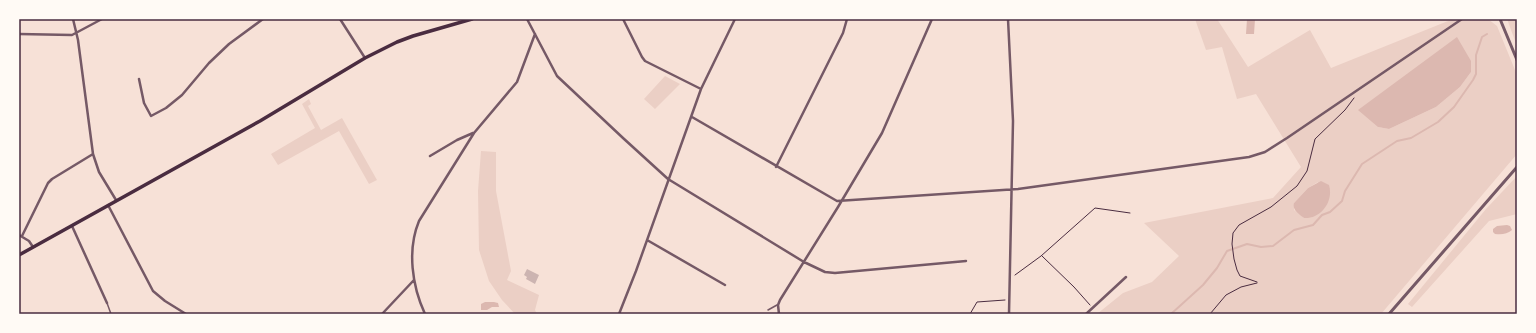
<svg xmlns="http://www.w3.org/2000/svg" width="1536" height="333" viewBox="0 0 1536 333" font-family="'Exo 2',sans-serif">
  <rect width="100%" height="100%" fill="#f7e1d7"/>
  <!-- green -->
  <path fill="#ebcfc5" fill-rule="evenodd" d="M1195 19H1217L1248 67 1310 30 1331 68 1453 19H1488L1497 26 1517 75V154L1381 314H1097L1123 293 1152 282 1179 256 1144 223 1273 198 1301 167 1256 94 1237 99 1222 47 1206 50ZM1471 72 1460 87 1436 107 1389 129 1378 127ZM1318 182 1304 218 1294 210V203L1308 188Z
    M1507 19H1517V46Z
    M665 76 680 84 655 109 644 99Z
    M309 99 311 104 308 106 321 130 342 118 377 180 369 184 339 131 278 165 271 154 315 128 302 104Z
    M481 151 496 152V191L511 271 507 280 539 295 535 310 537 314H515L502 300 489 281 479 250 478 191Z
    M1517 176V214L1489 221 1412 307 1408 304 1486 209Z"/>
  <!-- water -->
  <path fill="#dcb8b0" d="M1247 19H1255L1254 34H1246Z
    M1457 37 1471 61V72L1460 87 1436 107 1389 129 1378 127 1358 110Z
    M1321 181 1329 185C1334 201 1321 219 1304 218 1299 214 1292 210 1294 203L1308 188Z
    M1507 225 1510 226 1512 230C1507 234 1502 235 1495 234L1493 232V229L1497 226Z
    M485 302H494L498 303 499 307H492L487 310H481V304Z"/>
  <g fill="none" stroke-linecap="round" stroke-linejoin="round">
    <!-- stream -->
    <path stroke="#dcb8b0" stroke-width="2" d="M1171 314 1203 285 1217 268 1227 251 1247 244 1261 247 1273 246 1294 230 1313 225 1322 215 1330 212 1342 201 1345 191 1362 164 1397 141 1411 138 1438 122 1454 107 1473 80 1476 74V55L1482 37 1487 34"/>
  </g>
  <!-- building -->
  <path fill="#ccb4b1" d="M527 269 539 275 535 284 526 279 527 277 524 275Z"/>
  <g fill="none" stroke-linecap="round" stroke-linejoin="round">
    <!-- path -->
    <path stroke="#4a2c40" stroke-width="1" d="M1042 256 1074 287 1090 305
      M1015 275 1041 256 1095 208 1130 213
      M1257 282 1240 276 1237 270 1234 259 1232 244 1233 233 1239 225 1271 207 1297 186 1307 171 1315 139 1345 110 1354 98
      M970 314 977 302 1005 300
      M1210 314 1226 295 1241 287 1257 283"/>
    <!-- service -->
    <path stroke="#755966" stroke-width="1.5" d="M107 303 111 314
      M768 310 777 305"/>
    <!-- minor -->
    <path stroke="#755966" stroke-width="2.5" d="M73 19 78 40 93 154 99 172 116 200
      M340 19 365 58
      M527 19 557 76 623 138 668 179 804 262 825 272 835 273 966 261
      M623 19 642 57 645 61 701 89
      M1008 19 1013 121 1009 314
      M19 34 72 35 102 19
      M139 79 144 103 151 116 166 108 182 95 209 63 229 44 263 19
      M692 117 837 201 1018 189 1249 157 1265 152 1287 138 1462 19
      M430 156 457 140 473 133
      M776 167 843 33 847 19
      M108 205 153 291 165 301 186 314
      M72 226 107 303
      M19 235 29 241 33 247
      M22 236 48 183 52 179 93 154
      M647 240 725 285
      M382 314 414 280
      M425 314C412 286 407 250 419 221L474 133 517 82 535 34
      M619 314 636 271 701 89 735 19
      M779 314 778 305 780 300 838 207 882 133 932 19
      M1086 314 1126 277"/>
    <!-- tertiary -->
    <path stroke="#755966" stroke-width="3" d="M1500 19 1517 60
      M1389 314 1517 167"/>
    <!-- secondary -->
    <path stroke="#4a2c40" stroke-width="3.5" d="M19 255 260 121 365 58 397 42 413 36 472 19"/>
  </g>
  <!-- border -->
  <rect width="1536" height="333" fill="none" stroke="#fffaf5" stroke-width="40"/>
  <rect x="20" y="20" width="1496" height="293" fill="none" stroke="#4a2c40" stroke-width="1.5"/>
</svg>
